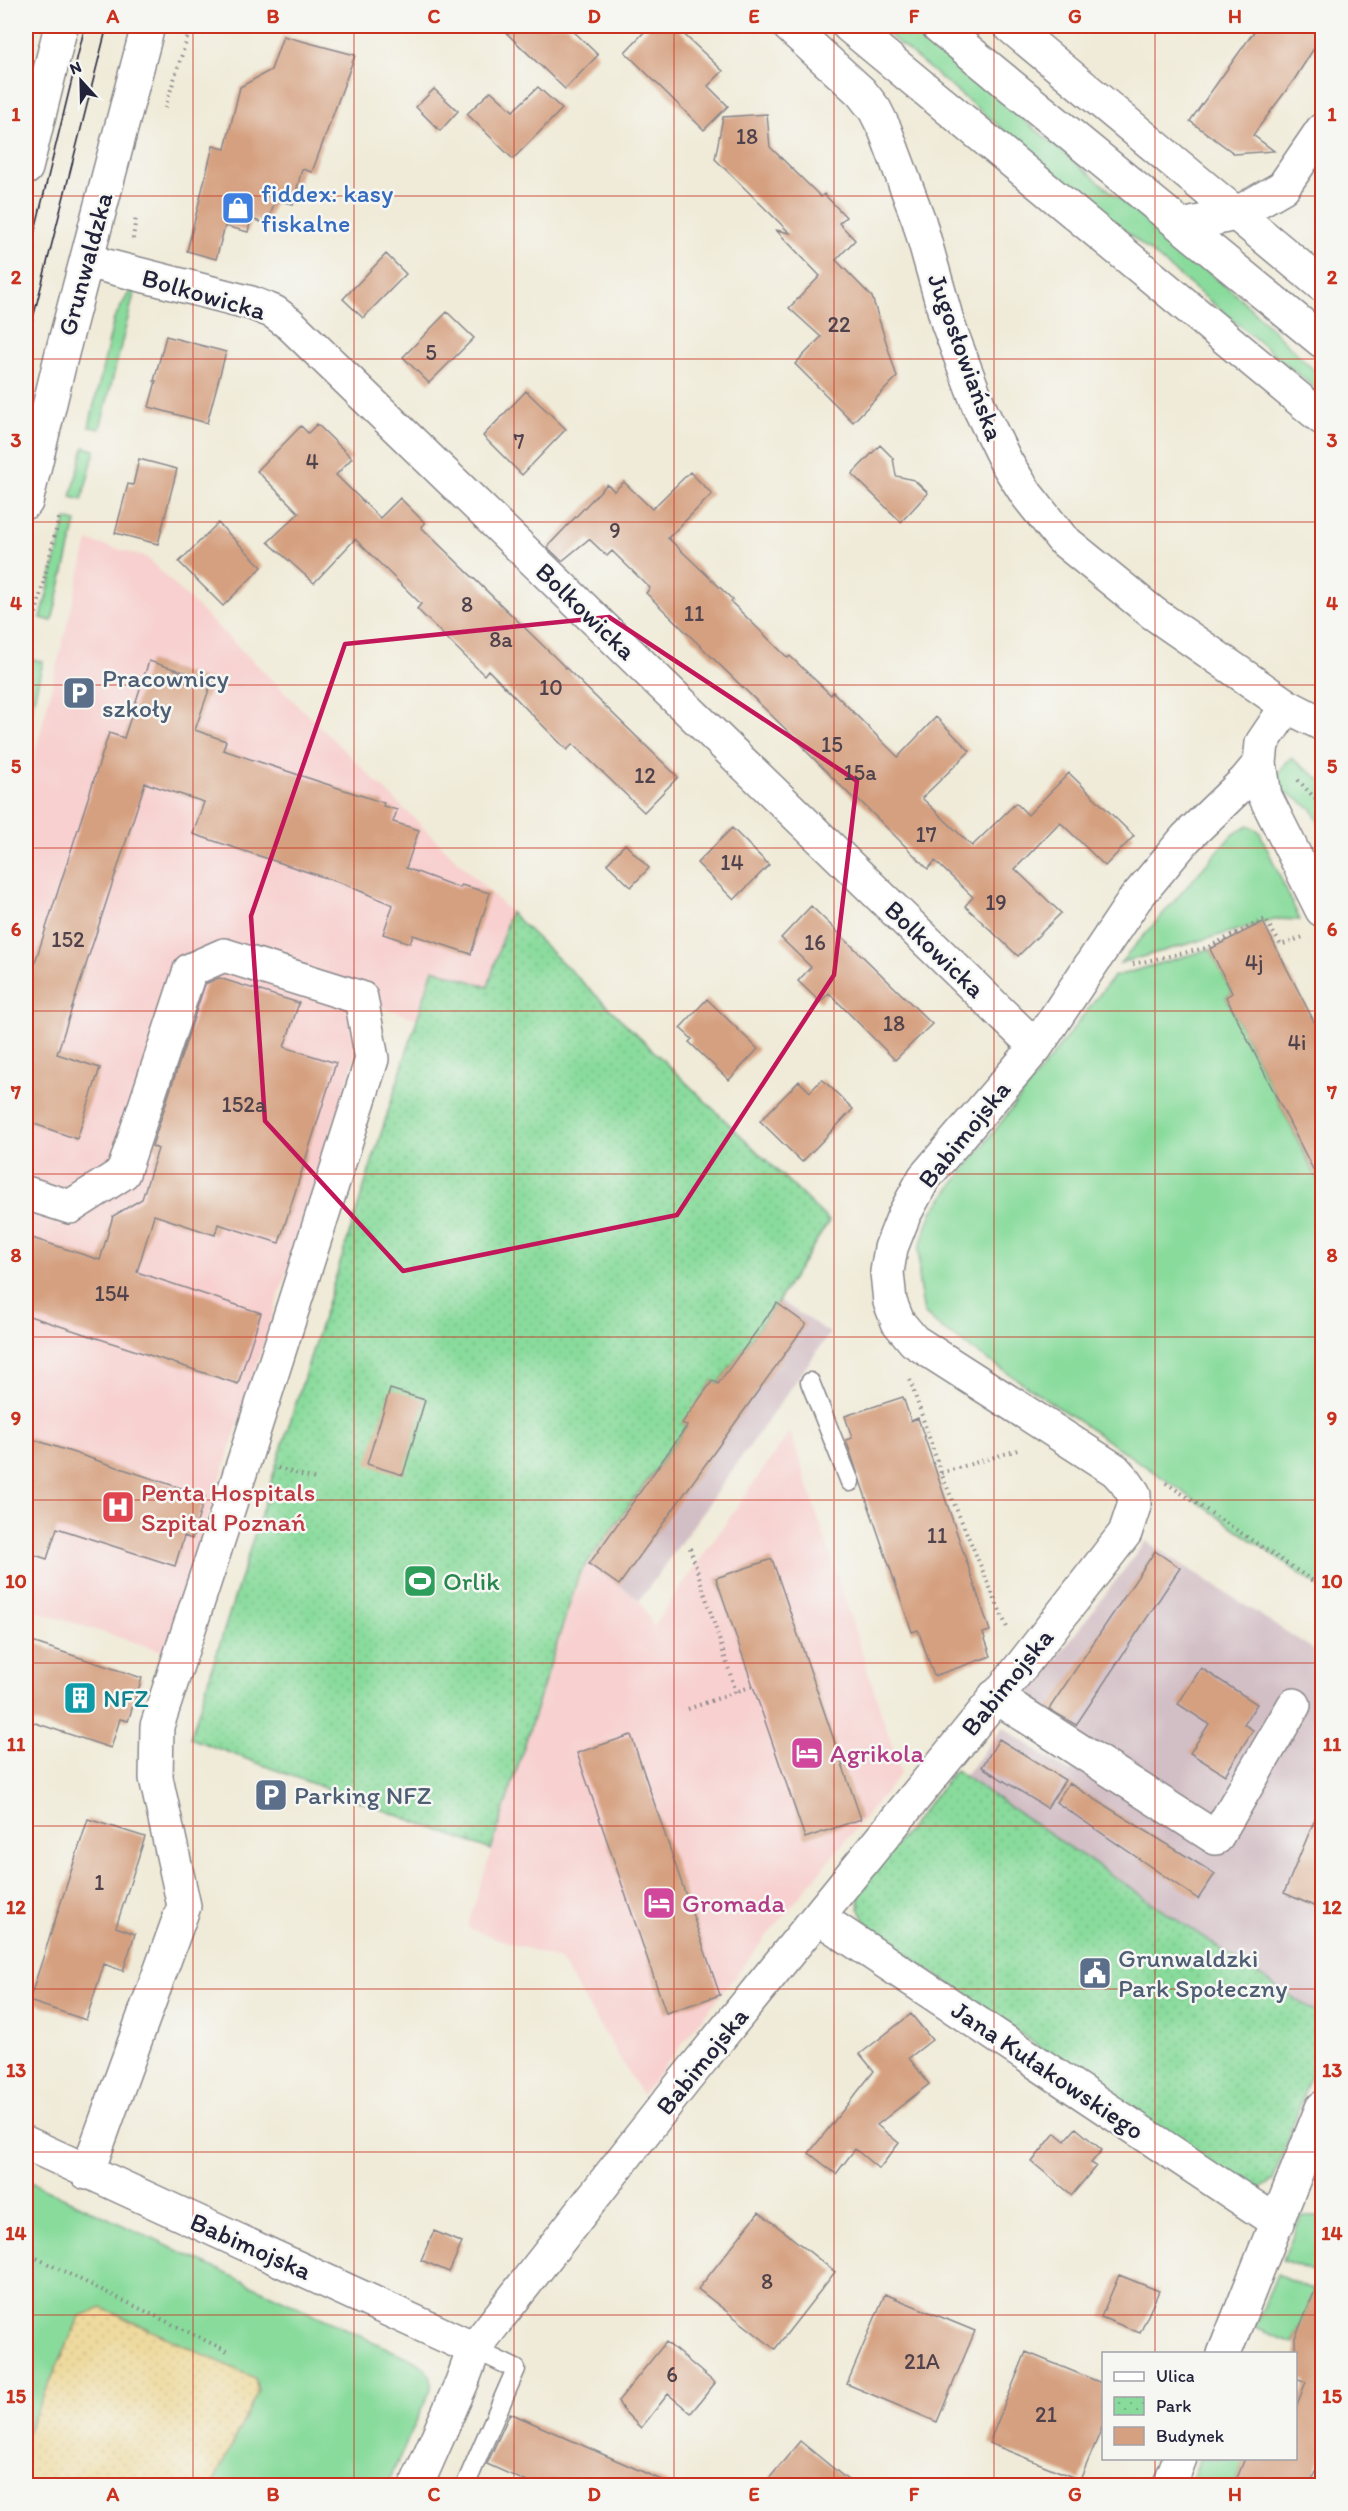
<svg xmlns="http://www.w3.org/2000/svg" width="1348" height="2511" viewBox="0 0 1348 2511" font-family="Itim,sans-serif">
  <defs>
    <pattern id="sand-dots" width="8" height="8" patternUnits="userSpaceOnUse" patternTransform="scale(1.5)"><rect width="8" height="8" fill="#eeda9e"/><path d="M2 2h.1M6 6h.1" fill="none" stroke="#ccbb89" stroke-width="1.8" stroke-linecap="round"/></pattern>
    <pattern id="park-dots" width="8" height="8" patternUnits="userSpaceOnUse" patternTransform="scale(1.5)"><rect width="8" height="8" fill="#89db9c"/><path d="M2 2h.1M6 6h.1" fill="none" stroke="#76bc87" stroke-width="1.8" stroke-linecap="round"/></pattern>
  </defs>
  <rect width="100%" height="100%" fill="#f6f6f2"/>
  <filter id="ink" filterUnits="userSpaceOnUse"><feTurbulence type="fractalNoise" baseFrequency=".0167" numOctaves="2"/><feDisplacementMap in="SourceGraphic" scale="12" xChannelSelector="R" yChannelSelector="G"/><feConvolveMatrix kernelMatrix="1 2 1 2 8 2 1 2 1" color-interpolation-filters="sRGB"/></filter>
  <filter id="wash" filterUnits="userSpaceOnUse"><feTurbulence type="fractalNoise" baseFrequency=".008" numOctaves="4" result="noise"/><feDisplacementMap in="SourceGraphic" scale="24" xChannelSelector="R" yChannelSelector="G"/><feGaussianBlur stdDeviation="1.35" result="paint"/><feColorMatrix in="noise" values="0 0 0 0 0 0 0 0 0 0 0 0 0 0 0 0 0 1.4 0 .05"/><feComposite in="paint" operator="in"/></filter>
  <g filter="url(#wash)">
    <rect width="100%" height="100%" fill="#f0ebd8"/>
    <!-- built -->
    <path fill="#f7d0cf" d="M88 541 146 557 510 912 488 987 433 969 418 1019 372 1004 165 1652 26 1608V789Z
      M790 1431 901 1773 762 1942 642 2095 560 1960 467 1928 579 1574 589 1564 640 1600 653 1627Z"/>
    <!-- industrial -->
    <path fill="#d2bec5" d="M779 1300 830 1333 640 1600 589 1564 687 1427 682 1423 713 1380 719 1383Z
      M1146 1541 1322 1655V2017L964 1777 1003 1727 1070 1773 1088 1745 1023 1702Z"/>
    <!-- grass -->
    <path fill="#89db9c" stroke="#567e6c" stroke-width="1.5" d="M878 26H910L1239 297 1322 378V394Z
      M135 290 100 429 89 427 114 319 130 291Z
      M84 447 95 450 82 500 71 497Z
      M66 519 76 522 52 621 41 618Z
      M31 659 43 662 26 731V680Z
      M1291 758 1322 781V831L1312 809 1288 793 1276 795C1276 778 1278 769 1291 758Z
      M1248 825 1259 831 1300 920 1277 919 1120 963 1231 836Z
      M1210 949 1232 993 1226 997 1322 1189V1589L1173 1485 941 1328 924 1313 919 1284V1249L932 1212 1113 977Z
      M26 2180 419 2363C429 2371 434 2377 430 2391L387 2485H212L258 2391 80 2316 26 2435Z
      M1301 2216H1322V2275L1283 2260Z
      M1277 2274 1315 2291 1293 2343 1255 2328Z
      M1200 2459 1243 2458 1245 2459 1234 2485 1189 2486Z"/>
    <!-- sand -->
    <path fill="url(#sand-dots)" stroke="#887e6c" stroke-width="1.5" d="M102 2308 255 2378 258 2391 212 2485H26V2435L80 2316Z"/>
    <!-- park -->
    <path fill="url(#park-dots)" stroke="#567e6c" stroke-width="1.5" d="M510 912 829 1221 777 1303 718 1384 713 1380 683 1423 687 1426 579 1574 491 1850 190 1738 433 969 488 987Z
      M955 1770 1322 2017V2043L1273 2181 1254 2192 1231 2181 869 1928 859 1908V1892Z"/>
    <g id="blocks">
      <!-- building -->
      <path fill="#d5a080" d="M499 26H568L598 55 565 89Z
        M650 26H675L723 71 708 86 728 106 704 130 625 52Z
        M1258 26H1323V34L1294 80 1253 135 1274 151 1235 154 1190 121Z
        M283 36 355 55 312 172 302 169 293 204 275 200 268 224 251 219 248 232 225 226 216 259 187 251 213 146 225 149 240 87 271 70Z
        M538 87 562 109 513 159 467 114 491 91 513 111Z
        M434 89 458 111 440 131 416 107Z
        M767 114 770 147 821 197 824 194 846 217 839 223 855 240 836 260 872 297 897 377 853 422 795 364 821 337 789 308 820 276 776 230 790 233 715 159 723 117Z
        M386 254 406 274 363 318 343 299Z
        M447 312 474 338 429 383 403 357Z
        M166 336 226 352 207 423 149 407 156 381H154Z
        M526 391 566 429 522 475 483 436Z
        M317 424 352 458 336 475 380 518 400 498 425 523 421 527 678 777 644 812 573 744 567 750 488 670 484 675 417 609 421 604 355 539 314 583 268 542 299 513 257 471 301 426 308 433Z
        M880 445 893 458 896 476 914 480 928 493 901 522 852 474Z
        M139 459 177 469 158 544 115 533 128 484 133 485Z
        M690 472 712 494 668 538 733 600 731 602 788 658 790 656 831 695 833 692 898 757 936 717 970 751 922 798 972 846 1016 803 1028 815 1069 773 1134 836 1105 866 1060 822 1015 869 1061 913 1018 956 965 906 973 897 935 861 928 869 859 800 857 802 804 749 805 748 646 593 650 588 612 551 607 556 589 539 562 561 547 547 607 484 614 491 624 482 652 509Z
        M218 523 262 567 223 606 179 562Z
        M149 661 212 681 195 730 226 741 223 750 384 803 383 806 397 810 393 822 419 830 406 868 460 888 461 885 490 893 471 954 413 935 410 943 383 934 393 905 344 884 193 834 204 802 145 783 57 1054 100 1068 77 1139 26 1121V990L109 733 124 738Z
        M732 828 769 865 734 900 697 863Z
        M625 844 649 868 631 887 607 864Z
        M811 906 932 1024 895 1060 829 993 820 1002 798 981 811 967 781 938Z
        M1263 922 1323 1039V1189L1226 997 1232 993 1210 949Z
        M219 978 299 1003 284 1047 336 1063 279 1243 218 1224 215 1235 154 1215 137 1272 261 1313 238 1384 26 1315V1236L100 1260 113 1216 142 1199 158 1149 152 1146 205 984Z
        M707 999 758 1049 729 1080 689 1042 692 1039 680 1028Z
        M822 1079 853 1109 802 1162 760 1121 799 1081 810 1092Z
        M777 1303 806 1324 619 1585 589 1564 687 1426 682 1423 713 1380 718 1384Z
        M390 1389 425 1400 403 1475 367 1464Z
        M903 1397 911 1421 918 1418 990 1631 983 1633 991 1656 934 1676 918 1630 912 1632 846 1440 852 1438 845 1416Z
        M26 1437 205 1496 192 1539 184 1536 175 1566 57 1528 47 1559 26 1552Z
        M1155 1551 1180 1568 1076 1725 1049 1709Z
        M772 1559 861 1819 805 1838 716 1578Z
        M26 1640 142 1678 128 1721 120 1719 111 1748 26 1720Z
        M1201 1668 1257 1704 1244 1724 1253 1730 1225 1775 1190 1753 1209 1724 1178 1704Z
        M631 1735 720 1995 666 2013 577 1753Z
        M999 1739 1065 1780 1047 1808 982 1767Z
        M1069 1783 1215 1874 1198 1899 1056 1802Z
        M1322 1802H1323V1910L1284 1893Z
        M88 1819 145 1837 116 1927 135 1934 123 1971 104 1964 86 2020 29 2001Z
        M911 2014 932 2040 909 2058 929 2084 877 2125 899 2143 879 2169 855 2149 836 2174 809 2153 874 2071 860 2054Z
        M1076 2128 1102 2150 1091 2163 1096 2166 1072 2195 1032 2162 1055 2133 1065 2141Z
        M759 2212 835 2272 775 2349 698 2289Z
        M434 2231 462 2243 449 2272 421 2260Z
        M1322 2274 1323 2453 1309 2486H1234L1245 2458H1296V2407L1306 2382 1296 2378 1295 2338Z
        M1119 2275 1159 2291 1140 2333 1101 2317Z
        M885 2294 975 2331 937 2422 847 2384Z
        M666 2342 715 2383 691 2413 668 2394 641 2428 623 2410 618 2401Z
        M1026 2352 1104 2384V2423L1080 2480 989 2443Z
        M510 2413 591 2449 675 2486H536L487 2464Z
        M800 2441 855 2486H763Z"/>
    </g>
  </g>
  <g filter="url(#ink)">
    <use href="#blocks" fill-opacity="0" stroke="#89868a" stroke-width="1.5"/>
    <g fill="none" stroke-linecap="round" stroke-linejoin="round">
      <!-- lane casing -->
      <g stroke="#89868a" stroke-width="21">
        <path id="lane" d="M810 1382 850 1482
          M465 2486 516 2369 474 2349"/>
      </g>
      <!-- street casing -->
      <g stroke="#89868a" stroke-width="36">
        <path id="street" d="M789 26 861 92 875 110 885 130 919 221 948 324 980 409 1006 462 1027 495 1062 539 1153 613 1287 706 1322 724
          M1010 26 1322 285
          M1182 226 1236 214 1283 187 1322 130
          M87 261 251 303 274 312 290 324 1036 1047
          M1260 763 1265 796 1322 910
          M26 1193 70 1207 123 1173 190 970 224 955 361 998 372 1059 245 1458 157 1726 156 1778 184 1906 87 2173
          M995 1696 1216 1838 1294 1705
          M818 1917 1278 2223
          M26 2143 474 2349
          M1224 2354 1322 2108
          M416 2486 462 2382 474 2349 685 2080 1023 1664 1125 1533 1134 1506V1494L1125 1481 1115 1470 914 1341 898 1322 890 1302 887 1272 891 1248 904 1215 924 1178 1036 1047 1135 899 1186 838 1245 781 1260 763 1262 743 1287 706
          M1169 2486 1180 2458"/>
      </g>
      <!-- secondary casing -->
      <g stroke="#89868a" stroke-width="36">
        <path id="secondary" d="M849 26 1322 418
          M938 26 1322 341
          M26 168 61 26
          M26 502 62 353 148 26"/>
      </g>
      <!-- path -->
      <path stroke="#89868a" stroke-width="4" stroke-dasharray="1.5 4.5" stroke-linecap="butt" d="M165 108 191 26
        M133 239 136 216
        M26 654 60 514
        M1298 780 1322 806
        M1133 964 1206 948 1265 919 1281 945 1303 937
        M910 1380 941 1473 1008 1630
        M278 1468 315 1479
        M941 1473 1021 1449
        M1166 1483 1322 1587
        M690 1548 736 1692
        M688 1709 753 1686
        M26 2253 227 2351"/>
      <!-- lane -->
      <use href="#lane" stroke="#fff" stroke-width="18"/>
      <!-- street -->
      <use href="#street" stroke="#fff" stroke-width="33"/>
      <!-- secondary -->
      <use href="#secondary" stroke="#fff" stroke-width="33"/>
      <!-- tram -->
      <path stroke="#22223b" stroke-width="1.5" d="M26 267 85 26
        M26 346 107 26"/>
    </g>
  </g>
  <!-- marked area -->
  <path fill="none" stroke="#c2185b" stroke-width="4.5" stroke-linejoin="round" d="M609 617 857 781 834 975 677 1215 403 1271 265 1121 251 916 345 644Z"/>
  <!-- grid -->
  <path fill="none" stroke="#c8321e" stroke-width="1.5" stroke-opacity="0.55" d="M193 26V2486M354 26V2486M514 26V2486M674 26V2486M834 26V2486M994 26V2486M1155 26V2354M26 196H1322M26 359H1322M26 522H1322M26 685H1322M26 848H1322M26 1011H1322M26 1174H1322M26 1337H1322M26 1500H1322M26 1663H1322M26 1826H1322M26 1989H1322M26 2152H1322M26 2315H1322M1155 2458V2486"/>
  <!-- icons -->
  <defs>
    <g id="shop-square" transform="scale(1.725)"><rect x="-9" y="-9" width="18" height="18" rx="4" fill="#3f7fe0" stroke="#f6f6f2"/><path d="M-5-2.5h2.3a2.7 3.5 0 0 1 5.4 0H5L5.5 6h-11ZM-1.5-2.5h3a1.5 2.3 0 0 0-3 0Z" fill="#fff"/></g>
    <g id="parking-square" transform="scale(1.725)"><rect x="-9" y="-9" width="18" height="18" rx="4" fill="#5c6f8a" stroke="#f6f6f2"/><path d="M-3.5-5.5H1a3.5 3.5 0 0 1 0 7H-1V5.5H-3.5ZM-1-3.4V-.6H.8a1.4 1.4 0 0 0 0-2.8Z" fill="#fff"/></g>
    <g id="hospital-square" transform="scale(1.725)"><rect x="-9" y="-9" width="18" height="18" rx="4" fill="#e0444e" stroke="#f6f6f2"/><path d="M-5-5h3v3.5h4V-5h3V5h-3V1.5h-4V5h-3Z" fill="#fff"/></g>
    <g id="stadium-square" transform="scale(1.725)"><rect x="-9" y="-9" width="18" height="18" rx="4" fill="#2e9e5b" stroke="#f6f6f2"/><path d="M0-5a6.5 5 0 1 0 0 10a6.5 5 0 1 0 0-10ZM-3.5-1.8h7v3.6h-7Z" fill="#fff"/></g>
    <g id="building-square" transform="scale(1.725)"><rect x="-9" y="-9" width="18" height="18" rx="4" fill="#0f9aa8" stroke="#f6f6f2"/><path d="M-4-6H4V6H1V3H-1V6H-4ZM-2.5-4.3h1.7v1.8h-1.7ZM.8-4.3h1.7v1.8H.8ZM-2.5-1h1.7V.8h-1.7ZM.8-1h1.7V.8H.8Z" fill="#fff"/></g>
    <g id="hotel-square" transform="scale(1.725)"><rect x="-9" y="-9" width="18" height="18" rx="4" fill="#d1479c" stroke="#f6f6f2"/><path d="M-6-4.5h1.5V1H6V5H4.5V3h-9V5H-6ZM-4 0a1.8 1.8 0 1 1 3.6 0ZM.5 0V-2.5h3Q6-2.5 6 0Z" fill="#fff"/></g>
    <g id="civic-square" transform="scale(1.725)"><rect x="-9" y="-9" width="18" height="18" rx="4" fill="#5c6f8a" stroke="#f6f6f2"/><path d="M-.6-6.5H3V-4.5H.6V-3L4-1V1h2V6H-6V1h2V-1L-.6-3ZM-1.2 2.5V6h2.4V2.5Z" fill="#fff"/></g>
  </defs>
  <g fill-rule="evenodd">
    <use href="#shop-square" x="238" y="208"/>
    <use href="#parking-square" x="79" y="693"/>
    <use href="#hospital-square" x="118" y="1507"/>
    <use href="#stadium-square" x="420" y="1581"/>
    <use href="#building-square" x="80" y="1698"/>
    <use href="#hotel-square" x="807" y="1753"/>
    <use href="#parking-square" x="271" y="1795"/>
    <use href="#hotel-square" x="659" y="1903"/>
    <use href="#civic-square" x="1095" y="1973"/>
  </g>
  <g text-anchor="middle" stroke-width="5" stroke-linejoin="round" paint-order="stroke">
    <!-- number labels -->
    <g font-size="22" fill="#4f424c">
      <text x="747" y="144">18</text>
      <text x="839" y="332">22</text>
      <text x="431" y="360">5</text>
      <text x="519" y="449">7</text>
      <text x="312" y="469">4</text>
      <text x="615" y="538">9</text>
      <text x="467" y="612">8</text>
      <text x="694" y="621">11</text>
      <text x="501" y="647">8a</text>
      <text x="551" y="695">10</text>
      <text x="832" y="752">15</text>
      <text x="860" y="780">15a</text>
      <text x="645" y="783">12</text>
      <text x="926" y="842">17</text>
      <text x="732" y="870">14</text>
      <text x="996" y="910">19</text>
      <text x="68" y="947">152</text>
      <text x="815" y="950">16</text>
      <text x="1254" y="970">4j</text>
      <text x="894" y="1031">18</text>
      <text x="1297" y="1050">4i</text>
      <text x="244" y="1112">152a</text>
      <text x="112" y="1301">154</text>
      <text x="937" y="1543">11</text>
      <text x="99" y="1890">1</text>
      <text x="767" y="2289">8</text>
      <text x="922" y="2369">21A</text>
      <text x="672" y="2382">6</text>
      <text x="1046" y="2422">21</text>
    </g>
    <!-- shop labels -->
    <g font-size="26" fill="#366cbe" stroke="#f6f6f2" text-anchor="start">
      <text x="261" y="202">fiddex: kasy<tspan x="261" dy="30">fiskalne</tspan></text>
    </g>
    <!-- street labels -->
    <g font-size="26" fill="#22223b" stroke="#f6f6f2">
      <text transform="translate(85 264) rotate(-75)" y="9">Grunwaldzka</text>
      <text transform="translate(204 294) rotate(16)" y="9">Bolkowicka</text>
      <text transform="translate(966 357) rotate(70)" y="9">Jugosłowiańska</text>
      <text transform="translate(586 611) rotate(44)" y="9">Bolkowicka</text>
      <text transform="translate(935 949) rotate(44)" y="9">Bolkowicka</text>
      <text transform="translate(964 1134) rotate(-51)" y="9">Babimojska</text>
      <text transform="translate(1007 1682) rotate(-51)" y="9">Babimojska</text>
      <text transform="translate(702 2061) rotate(-51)" y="9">Babimojska</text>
      <text transform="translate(1048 2070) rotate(34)" y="9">Jana Kułakowskiego</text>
      <text transform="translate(251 2246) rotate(24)" y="9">Babimojska</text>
    </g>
    <!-- service labels -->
    <g font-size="26" fill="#4e5e75" stroke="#f6f6f2" text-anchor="start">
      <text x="102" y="687">Pracownicy<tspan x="102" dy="30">szkoły</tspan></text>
      <text x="294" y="1804">Parking NFZ</text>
      <text x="1118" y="1967">Grunwaldzki<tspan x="1118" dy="30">Park Społeczny</tspan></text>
    </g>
    <!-- health labels -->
    <g font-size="26" fill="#be3a42" stroke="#f6f6f2" text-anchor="start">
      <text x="141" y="1501">Penta Hospitals<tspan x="141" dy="30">Szpital Poznań</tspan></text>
    </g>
    <!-- leisure labels -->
    <g font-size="26" fill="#27864d" stroke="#f6f6f2" text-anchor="start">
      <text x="443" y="1590">Orlik</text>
    </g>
    <!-- culture labels -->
    <g font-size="26" fill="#0d838f" stroke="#f6f6f2" text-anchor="start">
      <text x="103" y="1707">NFZ</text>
    </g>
    <!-- hotel labels -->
    <g font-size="26" fill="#b23c85" stroke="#f6f6f2" text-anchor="start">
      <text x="830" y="1762">Agrikola</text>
      <text x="682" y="1912">Gromada</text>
    </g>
  </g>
  <!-- margin -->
  <rect width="1348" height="2511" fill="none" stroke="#f6f6f2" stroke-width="66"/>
  <!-- legend -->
  <rect x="1102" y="2352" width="195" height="108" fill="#f6f6f2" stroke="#a1a1a9" stroke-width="1.5"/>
  <rect x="1114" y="2372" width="30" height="9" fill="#ffffff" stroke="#a1a1a9" stroke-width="1.5"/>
  <text x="1156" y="2382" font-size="18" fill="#22223b">Ulica</text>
  <rect x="1114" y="2397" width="30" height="18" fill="url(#park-dots)" stroke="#a1a1a9" stroke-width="1.5"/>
  <text x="1156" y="2412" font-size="18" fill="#22223b">Park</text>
  <rect x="1114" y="2427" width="30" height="18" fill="#d5a080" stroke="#a1a1a9" stroke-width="1.5"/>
  <text x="1156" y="2442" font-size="18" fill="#22223b">Budynek</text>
  <!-- north arrow -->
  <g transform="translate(81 81) rotate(338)" stroke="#f6f6f2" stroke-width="4.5" paint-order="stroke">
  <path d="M0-4.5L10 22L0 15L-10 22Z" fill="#22223b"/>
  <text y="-9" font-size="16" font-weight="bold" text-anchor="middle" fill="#22223b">N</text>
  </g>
  <rect x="33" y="33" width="1282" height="2445" fill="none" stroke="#c8321e" stroke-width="2"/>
  <g font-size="20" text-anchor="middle" font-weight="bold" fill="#c8321e">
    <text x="113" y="23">A</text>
    <text x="273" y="23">B</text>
    <text x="434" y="23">C</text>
    <text x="594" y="23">D</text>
    <text x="754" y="23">E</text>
    <text x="914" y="23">F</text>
    <text x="1075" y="23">G</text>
    <text x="1235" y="23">H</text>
    <text x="16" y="121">1</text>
    <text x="1332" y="121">1</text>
    <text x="16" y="284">2</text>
    <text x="1332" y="284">2</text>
    <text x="16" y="447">3</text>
    <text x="1332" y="447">3</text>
    <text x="16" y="610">4</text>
    <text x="1332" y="610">4</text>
    <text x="16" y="773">5</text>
    <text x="1332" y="773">5</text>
    <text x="16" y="936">6</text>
    <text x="1332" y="936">6</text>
    <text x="16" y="1099">7</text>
    <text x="1332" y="1099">7</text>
    <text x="16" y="1262">8</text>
    <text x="1332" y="1262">8</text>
    <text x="16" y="1425">9</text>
    <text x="1332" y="1425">9</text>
    <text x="16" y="1588">10</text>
    <text x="1332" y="1588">10</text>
    <text x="16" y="1751">11</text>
    <text x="1332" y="1751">11</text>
    <text x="16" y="1914">12</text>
    <text x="1332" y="1914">12</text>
    <text x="16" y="2077">13</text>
    <text x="1332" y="2077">13</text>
    <text x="16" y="2240">14</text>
    <text x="1332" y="2240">14</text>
    <text x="16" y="2403">15</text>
    <text x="1332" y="2403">15</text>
    <text x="113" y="2501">A</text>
    <text x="273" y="2501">B</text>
    <text x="434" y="2501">C</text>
    <text x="594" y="2501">D</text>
    <text x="754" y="2501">E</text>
    <text x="914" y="2501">F</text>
    <text x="1075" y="2501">G</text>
    <text x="1235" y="2501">H</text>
  </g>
</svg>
